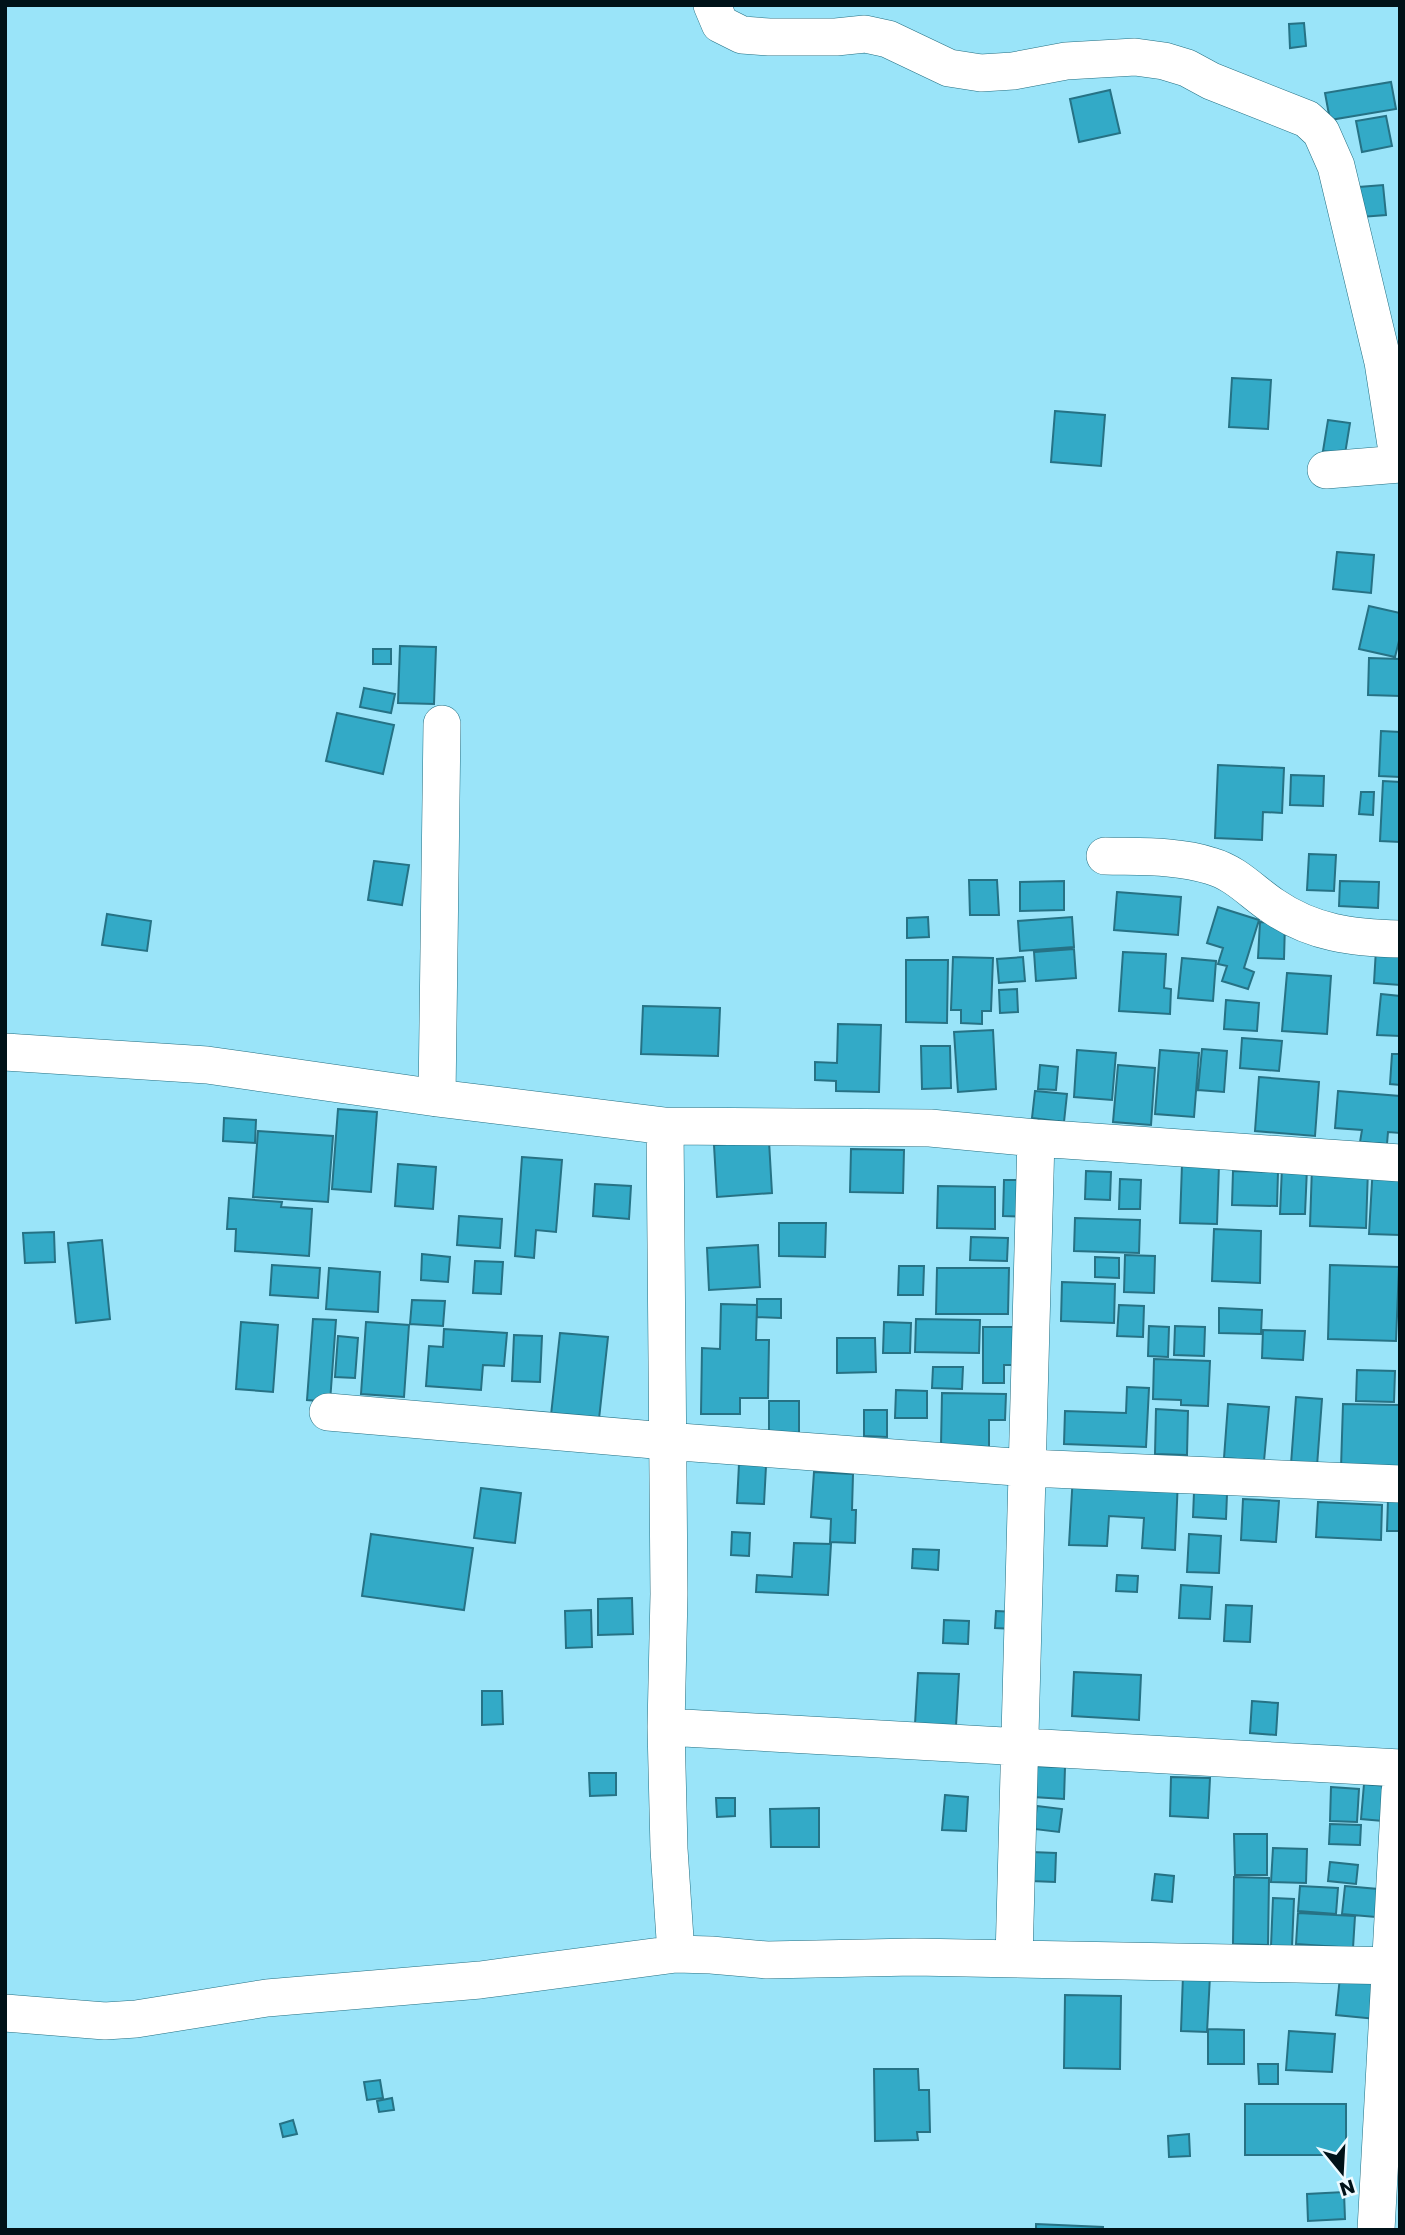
<svg xmlns="http://www.w3.org/2000/svg" width="1405" height="2235" viewBox="0 0 1405 2235" font-family="Poppins,sans-serif">
  <rect width="100%" height="100%" fill="#9ae4f9"/>
  <!-- building -->
  <path fill="#33aac7" stroke="#267285" stroke-width="2" d="M1304 23 1306 46 1290 48 1289 24Z
    M1391 82 1396 109 1330 120 1325 93Z
    M1110 90 1120 133 1079 142 1070 99Z
    M1386 116 1392 146 1362 152 1356 121Z
    M1383 185 1386 215 1361 217 1359 187Z
    M1232 378 1271 380 1268 429 1229 427Z
    M1055 411 1105 415 1101 466 1051 462Z
    M1328 420 1350 423 1345 454 1323 451Z
    M1337 552 1374 555 1371 593 1333 589Z
    M1369 606 1400 613V637L1395 657 1359 649Z
    M400 646 436 647 434 704 398 703Z
    M373 649H391V664H373Z
    M1369 658 1400 659V696L1368 695Z
    M364 688 395 694 391 713 360 707Z
    M337 713 394 725 383 774 326 761Z
    M1381 731 1400 732V777L1379 776Z
    M1218 765 1284 768 1282 813 1263 812 1262 840 1215 838Z
    M1291 775 1324 776 1323 806 1290 805Z
    M1383 781 1400 782V842L1380 841Z
    M1361 792H1374L1373 815 1359 814Z
    M1309 854 1336 855 1334 891 1307 890Z
    M374 861 409 865 402 905 368 900Z
    M969 880H997L999 915H970Z
    M1064 881V910L1020 911V882Z
    M1340 881 1379 882 1378 908 1339 906Z
    M1117 892 1181 897 1178 935 1114 930Z
    M1218 907 1259 920 1244 968 1254 972 1248 989 1222 981 1227 966 1218 964 1223 948 1207 943Z
    M107 914 151 921 147 951 102 945Z
    M928 917 929 937 907 938V918Z
    M1072 917 1074 947 1020 951 1018 921Z
    M1260 922 1285 923 1284 959 1258 958Z
    M1074 949 1076 978 1036 981 1034 952Z
    M1376 949 1400 951V985L1374 983Z
    M1123 952 1166 954 1164 988 1171 989 1170 1014 1119 1011Z
    M953 957 993 958 991 1011H982V1024L961 1023V1010H951Z
    M1023 957 1025 981 999 983 997 959Z
    M1182 958 1216 961 1213 1001 1178 998Z
    M906 960H948L947 1023 906 1022Z
    M1287 973 1331 976 1327 1034 1282 1031Z
    M1017 989 1018 1012 1000 1013 999 990Z
    M1381 994 1400 996V1036L1377 1035Z
    M1226 1000 1259 1003 1257 1031 1224 1029Z
    M643 1006 720 1008 718 1056 641 1054Z
    M838 1024 881 1025 879 1092 836 1091V1081L815 1080V1062L837 1063Z
    M993 1030 996 1089 958 1092 954 1032Z
    M1242 1038 1282 1041 1279 1071 1240 1068Z
    M921 1046H950L951 1088 922 1089Z
    M1202 1049 1227 1051 1224 1092 1198 1090Z
    M1077 1050 1116 1053 1112 1100 1074 1097Z
    M1160 1050 1199 1053 1194 1117 1155 1114Z
    M1392 1054H1400V1085L1390 1084Z
    M1040 1065 1058 1067 1056 1090 1038 1089Z
    M1118 1065 1155 1068 1151 1125 1113 1122Z
    M1259 1077 1319 1082 1315 1136 1255 1131Z
    M1035 1091 1067 1094 1064 1122 1032 1118Z
    M1338 1091 1400 1096V1133L1388 1132 1387 1144 1360 1142 1362 1130 1335 1128Z
    M338 1109 377 1112 371 1192 332 1189Z
    M224 1118 256 1120 255 1143 223 1141Z
    M258 1131 333 1136 328 1202 253 1197Z
    M769 1141 772 1193 717 1197 714 1145Z
    M851 1149 904 1150 903 1193 850 1192Z
    M522 1157 562 1160 556 1232 536 1230 534 1258 515 1256Z
    M398 1164 436 1167 433 1209 395 1206Z
    M1182 1164 1219 1165 1217 1224 1180 1223Z
    M1373 1165 1400 1166V1235L1369 1234Z
    M1282 1167 1307 1168 1305 1214H1280Z
    M1312 1167 1368 1169 1366 1228 1310 1226Z
    M1086 1171 1111 1172 1110 1200 1085 1199Z
    M1233 1171 1278 1172 1277 1206 1232 1205Z
    M1120 1179 1141 1180 1140 1209H1119Z
    M1004 1180H1031L1030 1217 1003 1216Z
    M595 1184 631 1186 629 1219 593 1216Z
    M938 1186 995 1187V1229L937 1228Z
    M229 1198 282 1202 281 1207 312 1209 309 1256 235 1251 236 1229H227Z
    M459 1216 502 1219 500 1248 457 1245Z
    M1075 1218 1140 1220 1139 1253 1074 1251Z
    M779 1223H826L825 1257 779 1256Z
    M1214 1229 1261 1231 1260 1283 1212 1281Z
    M54 1232 55 1262 25 1263 23 1233Z
    M971 1237 1008 1238 1007 1261 970 1260Z
    M102 1240 110 1319 76 1323 68 1243Z
    M758 1245 760 1287 709 1290 707 1248Z
    M422 1254 450 1257 448 1282 421 1280Z
    M1125 1255 1155 1256 1154 1293 1124 1292Z
    M1095 1257 1119 1258V1278L1095 1277Z
    M475 1261 503 1262 501 1294 473 1293Z
    M272 1265 320 1268 318 1298 270 1295Z
    M1330 1265 1399 1267 1396 1341 1328 1339Z
    M899 1266H924L923 1295H898Z
    M329 1268 380 1272 378 1312 326 1309Z
    M937 1268H1009L1008 1314H936Z
    M1062 1282 1115 1284 1114 1323 1061 1321Z
    M757 1299H781V1318L757 1317Z
    M412 1300 445 1301 443 1326 410 1324Z
    M721 1304 757 1305 756 1340H769L768 1398H740V1414H701L702 1348 720 1349Z
    M1119 1305 1144 1306 1143 1337 1117 1336Z
    M1219 1308 1262 1310 1261 1334 1219 1333Z
    M313 1319 336 1320 330 1402 307 1400Z
    M916 1319 980 1320 979 1353 915 1352Z
    M241 1322 278 1325 273 1392 236 1389Z
    M366 1322 409 1325 404 1397 361 1394Z
    M884 1322 911 1323 910 1353H883Z
    M1149 1326 1169 1327 1168 1357 1148 1356Z
    M1175 1326 1205 1327 1204 1356 1174 1355Z
    M983 1327H1028V1365H1004V1383H983Z
    M444 1329 507 1333 504 1366 483 1365 481 1390 426 1386 429 1346 443 1347Z
    M1263 1330 1305 1331 1303 1360 1262 1358Z
    M560 1333 608 1337 599 1419 551 1415Z
    M514 1335 542 1336 540 1382 512 1381Z
    M338 1336 358 1338 355 1378 335 1377Z
    M837 1338H875L876 1372 837 1373Z
    M1154 1359 1210 1361 1208 1406 1181 1405V1400L1153 1399Z
    M933 1367H963L962 1389 932 1388Z
    M1357 1370 1395 1371 1394 1402 1356 1401Z
    M1127 1387 1149 1388 1146 1447 1064 1444 1065 1411 1126 1413Z
    M896 1390 927 1391V1418H895Z
    M942 1393 1006 1394 1005 1420H989V1447L941 1446Z
    M1296 1397 1322 1399 1317 1466 1291 1464Z
    M769 1401H799V1438H769Z
    M1228 1404 1269 1407 1264 1461 1224 1458Z
    M1343 1404 1400 1405 1399 1470 1341 1468Z
    M1156 1409 1188 1411 1187 1455 1155 1454Z
    M864 1410H887V1437L864 1436Z
    M739 1464 766 1466 764 1504 737 1503Z
    M814 1472 853 1474 852 1510H856L855 1543 830 1542 831 1519 811 1517Z
    M1073 1474 1178 1479 1175 1550 1142 1548 1144 1518 1109 1516 1107 1546 1069 1545Z
    M481 1488 521 1493 515 1543 474 1538Z
    M1194 1492 1227 1494 1226 1519 1193 1517Z
    M1243 1499 1279 1501 1276 1542 1241 1540Z
    M1388 1499 1400 1500V1531H1387Z
    M1318 1502 1382 1505 1381 1540 1316 1537Z
    M732 1532 750 1533 749 1556 731 1555Z
    M371 1534 473 1548 464 1610 362 1596Z
    M1189 1534 1221 1536 1219 1573 1187 1572Z
    M794 1543 831 1544 828 1595 756 1592 757 1575 792 1577Z
    M913 1549 939 1550 938 1570 912 1568Z
    M1117 1575 1138 1576 1137 1592 1116 1591Z
    M1181 1585 1212 1587 1210 1619 1179 1618Z
    M632 1598 633 1634 598 1635V1599Z
    M1226 1605 1252 1606 1250 1642 1224 1641Z
    M591 1610 592 1647 566 1648 565 1611Z
    M996 1611 1016 1612 1014 1629 995 1628Z
    M944 1620 969 1621 968 1644 943 1643Z
    M1074 1672 1141 1675 1139 1720 1072 1716Z
    M918 1673 959 1674 956 1726 915 1724Z
    M482 1691H502L503 1724 482 1725Z
    M1252 1701 1278 1703 1276 1735 1250 1733Z
    M1035 1766 1065 1767 1064 1799 1033 1797Z
    M589 1773H616V1795L590 1796Z
    M1171 1777 1210 1778 1208 1818 1170 1816Z
    M1364 1784 1397 1787 1394 1822 1361 1819Z
    M1331 1787 1359 1789 1357 1822 1330 1821Z
    M945 1795 968 1797 966 1831 942 1830Z
    M716 1798H735V1816L717 1817Z
    M1037 1806 1062 1809 1059 1832 1034 1829Z
    M819 1808V1847H771L770 1809Z
    M1330 1824 1361 1825 1360 1845 1329 1844Z
    M1234 1834H1267V1875H1235Z
    M1273 1848 1307 1849 1306 1883 1271 1882Z
    M1031 1852 1056 1853 1055 1882 1031 1881Z
    M1330 1862 1358 1865 1356 1884 1328 1881Z
    M1155 1874 1174 1876 1172 1902 1152 1900Z
    M1234 1877 1269 1878 1268 1945 1233 1944Z
    M1300 1886 1338 1888 1336 1914 1298 1911Z
    M1345 1886 1389 1890 1387 1918 1342 1914Z
    M1273 1898 1294 1899 1292 1947 1271 1946Z
    M1298 1913 1355 1916 1353 1948 1296 1944Z
    M1183 1975 1210 1976 1207 2032 1181 2031Z
    M1340 1977 1380 1981 1376 2019 1336 2015Z
    M1065 1995 1121 1996 1120 2069 1064 2068Z
    M1208 2029 1244 2030V2064H1208Z
    M1289 2031 1335 2034 1332 2072 1286 2070Z
    M1258 2064H1278V2084H1259Z
    M874 2069H918L919 2090H929L930 2132H917L918 2140 875 2141Z
    M380 2080 383 2098 367 2100 364 2082Z
    M392 2098 394 2110 379 2112 377 2101Z
    M1245 2104H1346V2155H1245Z
    M293 2120 297 2134 283 2137 280 2124Z
    M1189 2134 1190 2156 1169 2157 1168 2136Z
    M1344 2192 1345 2219 1308 2221 1307 2194Z
    M1036 2224 1103 2227V2230H1036Z"/>
  <g fill="none" stroke-linecap="round" stroke-linejoin="round">
    <!-- minor casing -->
    <g stroke="#236f82" stroke-width="38">
      <path id="minor" d="M712 5 720 24 742 35 769 37H836L865 34 888 39 949 68 981 73 1013 71 1066 61 1135 57 1164 61 1187 68 1211 81 1307 119 1321 132 1336 166 1383 362 1399 464
        M1326 470 1400 464
        M1105 856C1140 857 1177 855 1211 866 1236 873 1252 892 1273 906 1312 933 1353 938 1400 939
        M5 1052 207 1065 437 1098 665 1126 930 1128 1036 1138 1400 1163
        M437 1098 442 724
        M665 1126 669 1594 666 1727 669 1849 676 1954 711 1955 767 1960 914 1957 1400 1966
        M328 1412 666 1441 1028 1468 1400 1484
        M666 1727 1400 1768
        M1014 1959 1036 1138
        M5 2013 105 2021 136 2019 267 1998 480 1980 676 1954
        M1376 2230 1400 1791"/>
    </g>
    <!-- minor -->
    <use href="#minor" stroke="#fff" stroke-width="37"/>
  </g>
  <!-- border -->
  <rect width="1405" height="2235" fill="none" stroke="#001218" stroke-width="14"/>
  <!-- north arrow -->
  <g transform="translate(1342 2172) rotate(162)" stroke="#ecfaff" stroke-width="5" paint-order="stroke">
  <path d="M0-5L12 26L0 18L-12 26Z" fill="#001218"/>
  <text y="-10" font-size="19" font-weight="bold" text-anchor="middle" fill="#001218">N</text>
  </g>
</svg>
